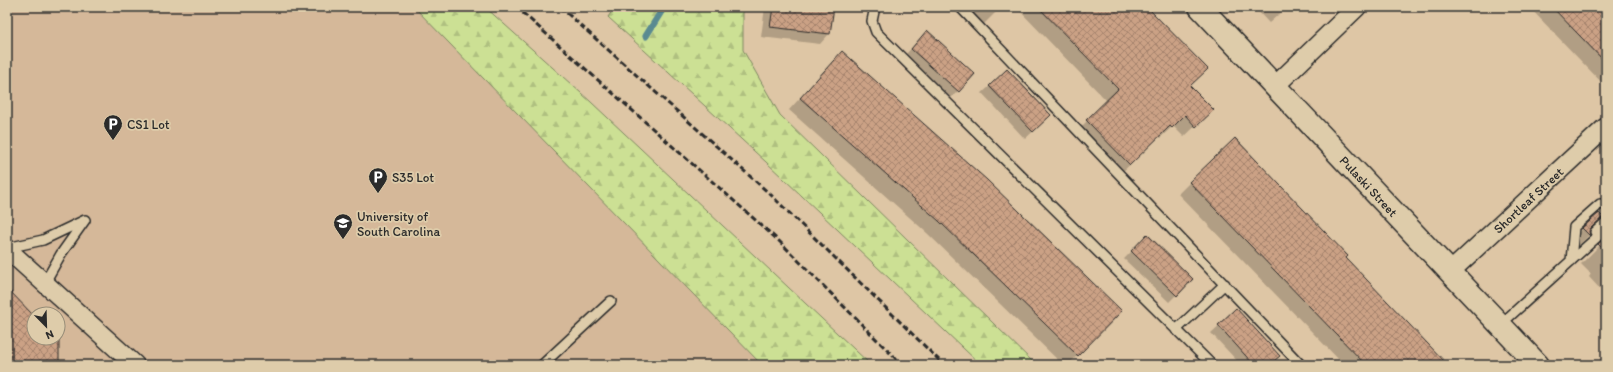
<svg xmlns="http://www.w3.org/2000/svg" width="1613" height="372" viewBox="0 0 1613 372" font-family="Itim,sans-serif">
  <defs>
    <pattern id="forest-firs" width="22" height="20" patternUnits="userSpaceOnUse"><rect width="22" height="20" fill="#cce094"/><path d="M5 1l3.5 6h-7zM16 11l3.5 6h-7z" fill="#afc080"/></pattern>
    <pattern id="building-cross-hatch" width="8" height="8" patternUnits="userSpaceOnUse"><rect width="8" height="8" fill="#cba185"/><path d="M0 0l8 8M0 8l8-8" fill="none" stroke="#a5836d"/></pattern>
  </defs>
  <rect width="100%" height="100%" fill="#dec6a5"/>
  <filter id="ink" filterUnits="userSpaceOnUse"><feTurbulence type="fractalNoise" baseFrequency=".025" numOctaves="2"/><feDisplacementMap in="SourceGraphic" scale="8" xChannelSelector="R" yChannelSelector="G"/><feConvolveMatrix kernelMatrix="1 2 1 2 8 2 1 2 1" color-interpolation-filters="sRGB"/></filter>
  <g filter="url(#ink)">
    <!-- built -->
    <path fill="#d5b899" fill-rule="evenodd" d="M7 7H424L806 365H7ZM34 314H58V338H34Z"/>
    <!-- forest -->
    <path fill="url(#forest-firs)" stroke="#7c8660" d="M414 7H485L591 102 871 365H762Z
      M615 7H743V50L780 115 1036 365H981L766 162 608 17Z"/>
    <!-- shadow -->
    <path fill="#0003" d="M765 7H833L829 34 820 44 761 37Z
      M958 7H1001L979 29Z
      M1016 7H1146L1189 86 1212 110 1184 137 1173 126 1160 138 1159 137 1118 176 1076 132 1107 101Z
      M1254 7H1287L1269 23Z
      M1529 7H1606V87Z
      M927 32 958 91 951 98 904 56Z
      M842 52 1121 311 1068 365H1063L927 233 789 110Z
      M990 86 1043 122 1025 139 982 93Z
      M1190 182 1345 258 1446 365H1344L1178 194Z
      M1583 228 1588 230 1589 235 1579 245 1573 238Z
      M1606 232V290L1604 288 1601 290 1589 277 1591 274 1581 264 1601 244 1602 241V237Z
      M1147 236 1192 279 1169 302 1124 259Z
      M1236 310 1269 365H1241L1211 333Z"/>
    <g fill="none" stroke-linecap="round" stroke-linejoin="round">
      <!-- stream -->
      <path stroke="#5a8a91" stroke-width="7" d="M646 36 664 7"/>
    </g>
    <!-- building -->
    <path fill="url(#building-cross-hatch)" stroke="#2b2b2b" d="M773 7H834L830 34 770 27Z
      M1038 7H1147L1208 69 1190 86 1214 110 1196 127 1185 115 1172 128 1170 126 1130 165 1086 120 1118 89Z
      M1552 7H1606V63Z
      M927 30 975 74 959 92 911 49Z
      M842 51 987 180 1122 311 1078 356 939 221 800 98Z
      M1007 69 1051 115 1033 132 989 86Z
      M1235 138 1348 256 1346 258 1448 365H1366L1189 182Z
      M1599 213 1603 217 1591 228 1589 231 1590 236 1582 228Z
      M1147 234 1193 279 1177 296 1131 251Z
      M1606 237V252L1598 244Z
      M7 288 34 316V338H59V365H7Z
      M1236 308 1280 356 1269 365H1254L1218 325Z"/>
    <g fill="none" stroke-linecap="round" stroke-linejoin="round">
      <!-- service casing -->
      <g stroke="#2b2b2b" stroke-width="12">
        <path id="service" d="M875 7 872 21 876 32 1212 365
          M960 7 1301 365
          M1595 232 1606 222
          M7 248 43 240 85 220 61 254 44 284
          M1571 261 1574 227 1600 204H1606
          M1500 325 1606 229
          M1176 330 1225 284
          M542 365 611 301"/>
      </g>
      <!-- minor casing -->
      <g stroke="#2b2b2b" stroke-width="21">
        <path id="minor" d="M1275 86 1357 7
          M7 249 135 365
          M1450 272 1606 127"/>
      </g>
      <!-- tertiary casing -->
      <g stroke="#2b2b2b" stroke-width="25">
        <path id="tertiary" d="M1200 7 1538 365"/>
      </g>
      <!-- service -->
      <use href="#service" stroke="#deccaa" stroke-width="9"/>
      <!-- minor -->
      <use href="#minor" stroke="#deccaa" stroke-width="18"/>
      <!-- tertiary -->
      <use href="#tertiary" stroke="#deccaa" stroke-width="22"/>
      <!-- rail -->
      <path stroke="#2b2b2b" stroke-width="3" stroke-dasharray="6 3" stroke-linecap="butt" d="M516 7 779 241 902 365
        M560 7 770 194 944 365"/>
    </g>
  </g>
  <!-- icons -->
  <defs>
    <g id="parking-pin" transform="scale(1)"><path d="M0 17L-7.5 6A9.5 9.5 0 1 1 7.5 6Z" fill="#2b2b2b" stroke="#deccaa"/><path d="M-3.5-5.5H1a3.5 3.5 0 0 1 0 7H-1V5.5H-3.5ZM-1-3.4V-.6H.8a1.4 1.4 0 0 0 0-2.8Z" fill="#fff"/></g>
    <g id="university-pin" transform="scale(1)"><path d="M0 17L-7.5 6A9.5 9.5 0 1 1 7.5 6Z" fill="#2b2b2b" stroke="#deccaa"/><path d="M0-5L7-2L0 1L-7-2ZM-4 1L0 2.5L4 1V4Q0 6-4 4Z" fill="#fff"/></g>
  </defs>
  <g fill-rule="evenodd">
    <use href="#parking-pin" x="113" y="124"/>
    <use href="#parking-pin" x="378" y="177"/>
    <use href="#university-pin" x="343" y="223"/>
  </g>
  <g text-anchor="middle" stroke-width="3.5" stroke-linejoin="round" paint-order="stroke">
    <!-- poi labels -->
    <g font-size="13" fill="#2b2b2b" stroke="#deccaa" text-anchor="start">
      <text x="127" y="129">CS1 Lot</text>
      <text x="392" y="182">S35 Lot</text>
      <text x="357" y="221">University of<tspan x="357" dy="15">South Carolina</tspan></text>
    </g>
    <!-- street labels -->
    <g font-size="13" fill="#2b2b2b" stroke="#deccaa">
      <text transform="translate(1369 186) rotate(47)" y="5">Pulaski Street</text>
      <text transform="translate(1528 200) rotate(-43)" y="5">Shortleaf Street</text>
    </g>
  </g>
  <!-- margin -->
  <rect width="1613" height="372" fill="none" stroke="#deccaa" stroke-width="24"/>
  <rect x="12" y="12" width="1589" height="348" fill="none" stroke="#2b2b2b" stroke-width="1.5" filter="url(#ink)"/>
  <!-- north arrow -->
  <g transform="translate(46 326) rotate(157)"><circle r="19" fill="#deccaa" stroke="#968c77"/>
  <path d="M0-3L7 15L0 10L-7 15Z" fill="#2b2b2b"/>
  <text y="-6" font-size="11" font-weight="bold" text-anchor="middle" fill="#2b2b2b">N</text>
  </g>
</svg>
